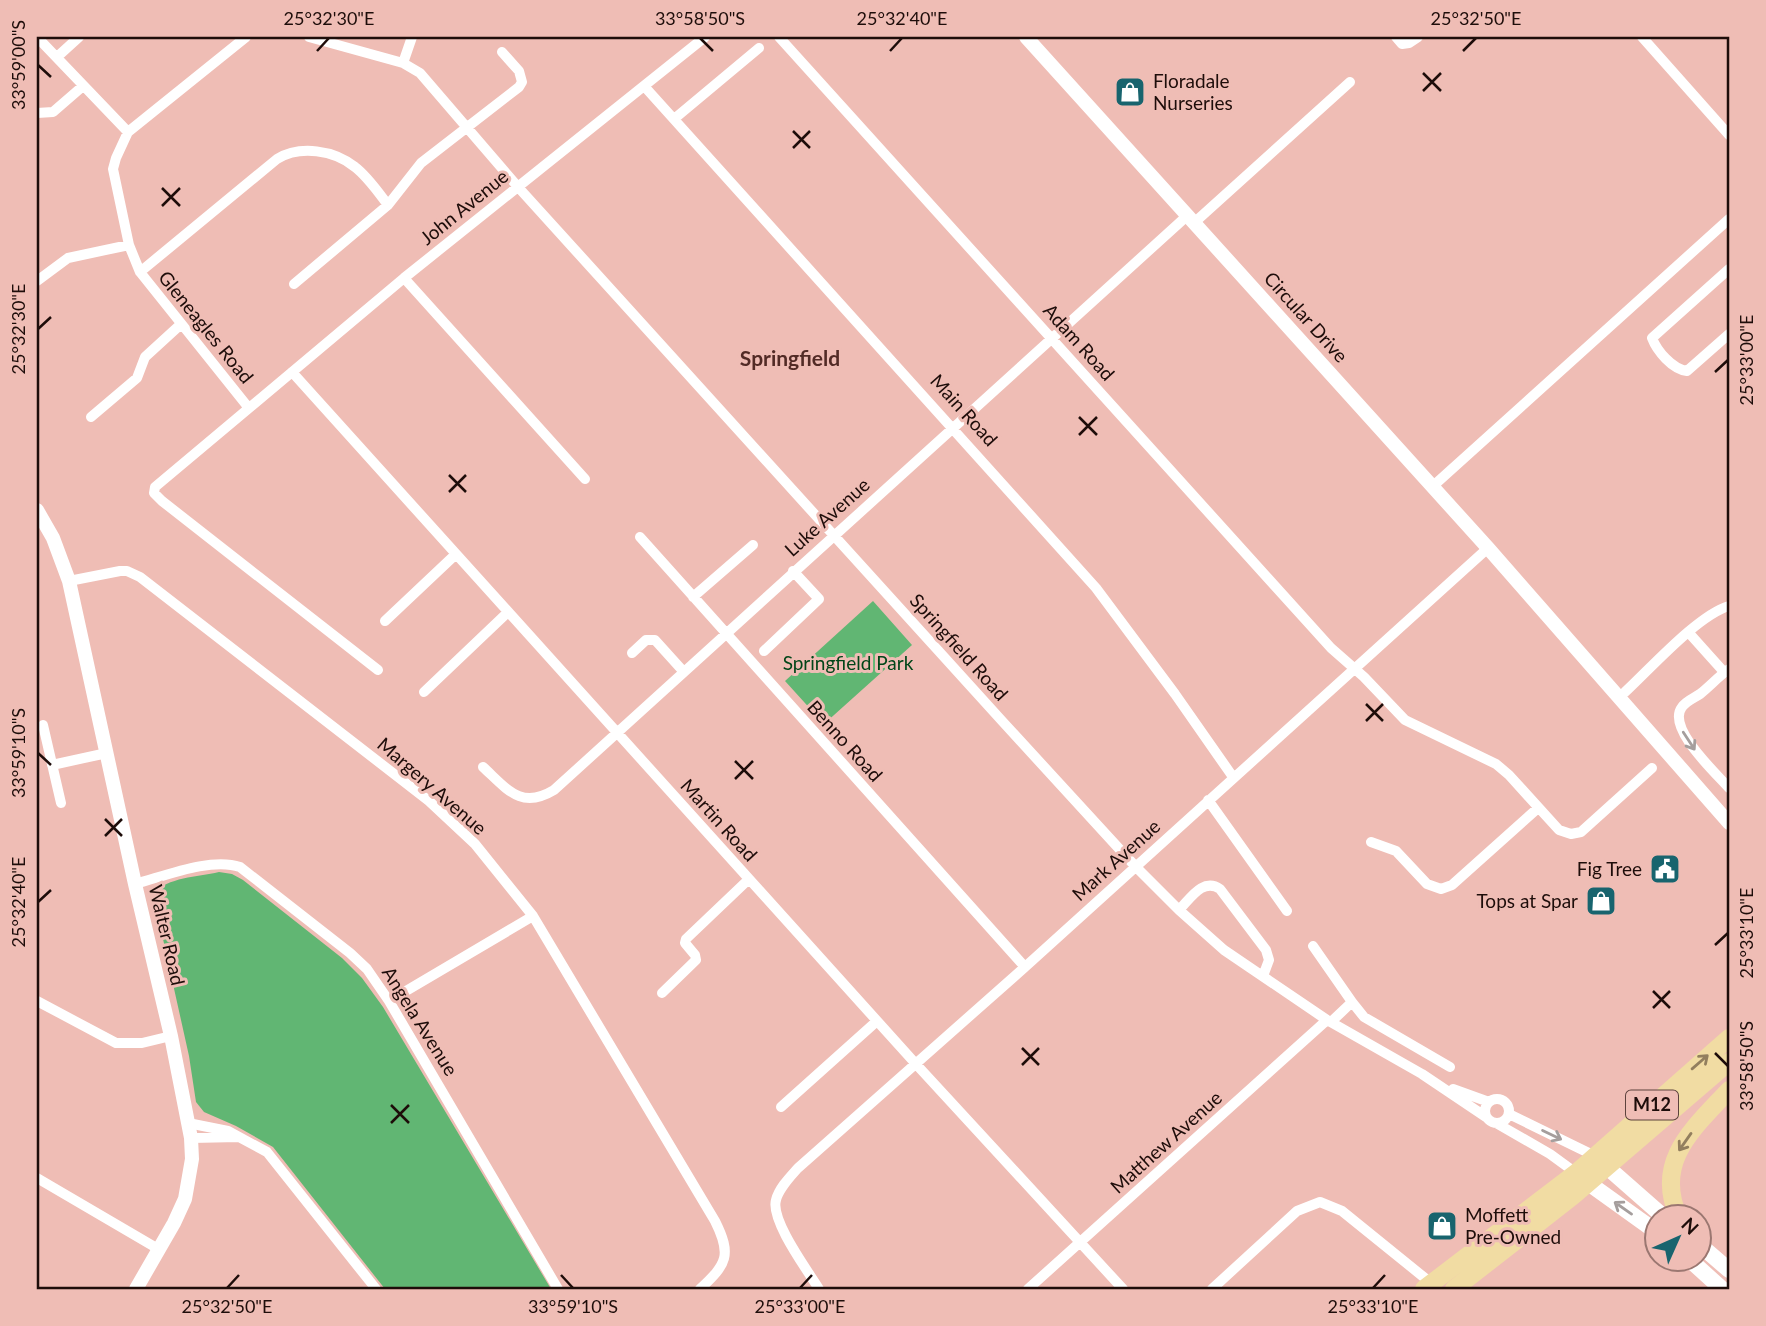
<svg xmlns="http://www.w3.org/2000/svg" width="1766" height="1326" viewBox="0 0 1766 1326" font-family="Lato,sans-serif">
  <rect width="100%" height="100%" fill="#efbdb5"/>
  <!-- green -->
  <path fill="#61b673" d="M873 601 912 645 824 724 785 681Z
    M219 872 232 874 243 880 342 958 362 978 383 1007 551 1289H385L273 1147 236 1126 204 1112 196 1102 189 1056 153 894C168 877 197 877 219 872Z"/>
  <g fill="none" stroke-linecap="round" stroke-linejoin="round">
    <!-- minor -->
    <path stroke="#fff" stroke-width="10" d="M37 37 128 132
      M246 37 128 132 116 158 113 169 129 245 140 272 248 407
      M309 37 403 63 420 73 518 187 1003 722 1135 866 1179 910 1224 950 1327 1020 1422 1074 1486 1117
      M779 37 1331 648 1364 677 1405 720 1496 764 1509 775 1559 830 1571 834 1581 832 1652 768
      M1396 37 1402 44 1409 43 1418 37
      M1642 37 1729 135
      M57 57 79 37
      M403 63 412 37
      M644 86 1096 588 1175 694 1233 777
      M37 113 53 112 83 86
      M674 119 759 48
      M1195 222 1350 82
      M1729 269 1652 338C1657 351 1672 369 1687 371L1729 334
      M140 272 277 159C300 145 334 150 355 167 368 177 378 192 388 205
      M404 278 585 479
      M37 281 68 258 129 245
      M294 284 388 205 421 163 519 87 522 82 519 71 502 52
      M292 372 915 1063 1123 1289
      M91 417 137 378 145 357 180 325
      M1432 487 1729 219
      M640 537 1025 967
      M69 581 120 571H127L140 577 429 801 475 844 533 916 715 1221C732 1255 727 1264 700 1289
      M693 597 753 545
      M385 621 456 554
      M1689 633 1724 672
      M764 651 819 599 793 571
      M632 653 646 640H655L683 671
      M1729 669C1719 676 1710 686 1700 694 1694 698 1686 701 1682 707 1666 728 1716 773 1729 788
      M378 670 162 501 154 493 155 487 404 278 705 37
      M424 692 508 612
      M1625 692C1650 669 1698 615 1729 606
      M43 725 61 803
      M52 765 107 753
      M483 767C507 789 521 810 554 790L1188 215
      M1208 800 1287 911
      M1371 842 1396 851 1427 884 1441 889 1452 885 1538 808
      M135 884C165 876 211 857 240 867L350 953 367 969 389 1001 558 1289
      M1179 910C1190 899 1203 877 1220 889L1266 950 1269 960 1263 976
      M1313 946 1352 1002 1331 1022
      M662 993 696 960 695 955 685 943 686 939 749 879
      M37 1001 116 1043H142L171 1036
      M389 1001 533 916
      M1352 1002 1364 1017 1450 1067
      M1453 1089 1489 1102
      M1485 1111a12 12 0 1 1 24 0a12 12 0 1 1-24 0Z
      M781 1107 877 1021
      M1509 1114 1595 1156
      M188 1123 228 1131 267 1152 376 1289
      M1496 1123 1550 1154 1576 1173
      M191 1138 239 1137
      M37 1178 160 1250
      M819 1289C808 1271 770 1220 776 1200 779 1188 790 1177 798 1168L1025 967 1488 548
      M1028 1289 1327 1020
      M1212 1289 1297 1211 1320 1202 1342 1211 1431 1283"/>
    <!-- tertiary -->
    <path stroke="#fff" stroke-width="14" d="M1026 37 1488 548 1729 823
      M37 510 53 538 69 581 135 884 171 1036 191 1138 192 1159 185 1199 174 1223 136 1289"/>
    <!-- secondary -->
    <path stroke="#fff" stroke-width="16" d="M1599 1160 1665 1218
      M1580 1177 1658 1233
      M1700 1245 1729 1270
      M1690 1260 1722 1289"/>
    <!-- primary -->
    <path stroke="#f1dca3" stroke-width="18" d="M1679 1218C1653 1161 1694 1128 1729 1090
      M1424 1289 1576 1173 1729 1038
      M1454 1289 1573 1196 1729 1062"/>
  </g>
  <!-- one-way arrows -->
  <defs><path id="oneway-shaft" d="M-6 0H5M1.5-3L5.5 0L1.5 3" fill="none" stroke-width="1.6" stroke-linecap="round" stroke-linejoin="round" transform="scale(1.75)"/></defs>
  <g stroke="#a59e9d">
    <use href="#oneway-shaft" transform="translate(1689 741) rotate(57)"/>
    <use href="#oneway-shaft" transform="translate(1552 1135) rotate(26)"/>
    <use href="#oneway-shaft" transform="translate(1623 1208) rotate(-145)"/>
  </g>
  <g stroke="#927f5e">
    <use href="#oneway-shaft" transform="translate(1700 1062) rotate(-41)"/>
    <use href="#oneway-shaft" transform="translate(1685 1142) rotate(125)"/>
  </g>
  <!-- ticks -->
  <path fill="none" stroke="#1e0d0a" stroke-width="2.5" d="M700 38 713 51M317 51 329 38M890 51 902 38M1463 51 1476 38M38 65 51 77M1423 73 1441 91M1423 91 1441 73M793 131 810 148M793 148 810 131M162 188 180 206M162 206 180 188M38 329 51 317M1715 372 1728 360M1079 417 1097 435M1079 435 1097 417M449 475 466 492M449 492 466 475M1366 704 1383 721M1366 721 1383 704M38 753 51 765M735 761 753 779M735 779 753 761M105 819 122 836M105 836 122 819M38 902 51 890M1715 945 1728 933M1653 991 1670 1008M1653 1008 1670 991M1022 1048 1039 1065M1715 1053 1728 1066M1022 1065 1039 1048M391 1105 409 1123M391 1123 409 1105M561 1275 573 1288M227 1288 239 1275M800 1288 812 1275M1373 1288 1385 1275"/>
  <!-- icons -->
  <defs>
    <g id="shop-square" transform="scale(1.575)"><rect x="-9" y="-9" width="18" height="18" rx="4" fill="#18646e" stroke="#efbdb5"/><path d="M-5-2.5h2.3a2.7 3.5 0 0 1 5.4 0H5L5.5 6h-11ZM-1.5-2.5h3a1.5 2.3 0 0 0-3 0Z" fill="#fff"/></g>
    <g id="civic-square" transform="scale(1.575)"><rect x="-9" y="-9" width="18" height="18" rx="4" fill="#18646e" stroke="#efbdb5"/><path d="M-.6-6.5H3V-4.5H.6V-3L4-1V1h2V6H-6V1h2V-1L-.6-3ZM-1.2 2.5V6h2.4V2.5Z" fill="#fff"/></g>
  </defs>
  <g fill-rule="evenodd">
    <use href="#shop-square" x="1130" y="92"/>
    <use href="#civic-square" x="1665" y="869"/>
    <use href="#shop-square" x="1601" y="901"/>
    <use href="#shop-square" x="1442" y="1226"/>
  </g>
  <g text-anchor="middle" stroke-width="6" stroke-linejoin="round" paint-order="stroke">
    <!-- shield labels -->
    <rect fill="#efbdb5" stroke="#5d423d" stroke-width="2" x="1626" y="1090.5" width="52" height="29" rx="5"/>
    <g font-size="18" font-weight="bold" fill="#1e0d0a">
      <text x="1652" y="1111">M12</text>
    </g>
    <!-- poi labels -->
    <g font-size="19" fill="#1e0d0a" stroke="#efbdb5" text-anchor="start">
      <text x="1153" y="88">Floradale<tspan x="1153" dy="22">Nurseries</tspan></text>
      <text x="1642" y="876" text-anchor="end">Fig Tree</text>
      <text x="1578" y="908" text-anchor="end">Tops at Spar</text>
      <text x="1465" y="1222">Moffett<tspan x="1465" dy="22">Pre-Owned</tspan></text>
    </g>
    <!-- street labels -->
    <g font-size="19" fill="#1e0d0a" stroke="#efbdb5">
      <text transform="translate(464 207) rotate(-39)" y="7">John Avenue</text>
      <text transform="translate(1306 317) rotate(48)" y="7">Circular Drive</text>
      <text transform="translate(206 327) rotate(51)" y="7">Gleneagles Road</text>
      <text transform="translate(1079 342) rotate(48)" y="7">Adam Road</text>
      <text transform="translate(964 410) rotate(48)" y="7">Main Road</text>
      <text transform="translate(827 517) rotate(-42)" y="7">Luke Avenue</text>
      <text transform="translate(959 647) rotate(48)" y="7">Springfield Road</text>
      <text transform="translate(845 741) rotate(48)" y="7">Benno Road</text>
      <text transform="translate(432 786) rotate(41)" y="7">Margery Avenue</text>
      <text transform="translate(719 820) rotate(48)" y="7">Martin Road</text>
      <text transform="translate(1116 860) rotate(-42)" y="7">Mark Avenue</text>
      <text transform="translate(167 935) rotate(77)" y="7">Walter Road</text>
      <text transform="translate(420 1021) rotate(58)" y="7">Angela Avenue</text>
      <text transform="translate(1166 1142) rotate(-42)" y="7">Matthew Avenue</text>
    </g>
    <!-- park labels -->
    <g font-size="19" fill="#004518" stroke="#efbdb5">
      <text x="848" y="670">Springfield Park</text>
    </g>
    <!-- neighbourhood labels -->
    <g font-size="21" font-weight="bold" fill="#522b26" stroke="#efbdb5">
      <text x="790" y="366">Springfield</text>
    </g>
  </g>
  <!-- border -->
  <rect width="1766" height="1326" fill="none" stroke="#efbdb5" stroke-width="77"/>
  <!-- north arrow -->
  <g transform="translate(1678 1238) rotate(45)"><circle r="33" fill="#efbdb5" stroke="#9b7771" stroke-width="2"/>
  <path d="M0-5L12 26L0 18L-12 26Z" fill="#18646e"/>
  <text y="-10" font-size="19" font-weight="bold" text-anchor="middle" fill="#1e0d0a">N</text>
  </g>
  <rect x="38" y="38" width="1690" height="1250" fill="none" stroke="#1e0d0a" stroke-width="2.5"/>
  <g font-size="18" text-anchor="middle" fill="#1e0d0a">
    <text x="329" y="25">25°32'30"E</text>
    <text x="700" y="25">33°58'50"S</text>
    <text x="902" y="25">25°32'40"E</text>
    <text x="1476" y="25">25°32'50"E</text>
    <text transform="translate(19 65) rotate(-90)" y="6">33°59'00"S</text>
    <text transform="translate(19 329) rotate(-90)" y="6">25°32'30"E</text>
    <text transform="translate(1747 360) rotate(-90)" y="6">25°33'00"E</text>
    <text transform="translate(19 753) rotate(-90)" y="6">33°59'10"S</text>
    <text transform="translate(19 902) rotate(-90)" y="6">25°32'40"E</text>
    <text transform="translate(1747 933) rotate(-90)" y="6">25°33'10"E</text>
    <text transform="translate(1747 1066) rotate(-90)" y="6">33°58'50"S</text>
    <text x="227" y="1313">25°32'50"E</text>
    <text x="573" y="1313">33°59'10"S</text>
    <text x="800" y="1313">25°33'00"E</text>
    <text x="1373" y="1313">25°33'10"E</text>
  </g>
</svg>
